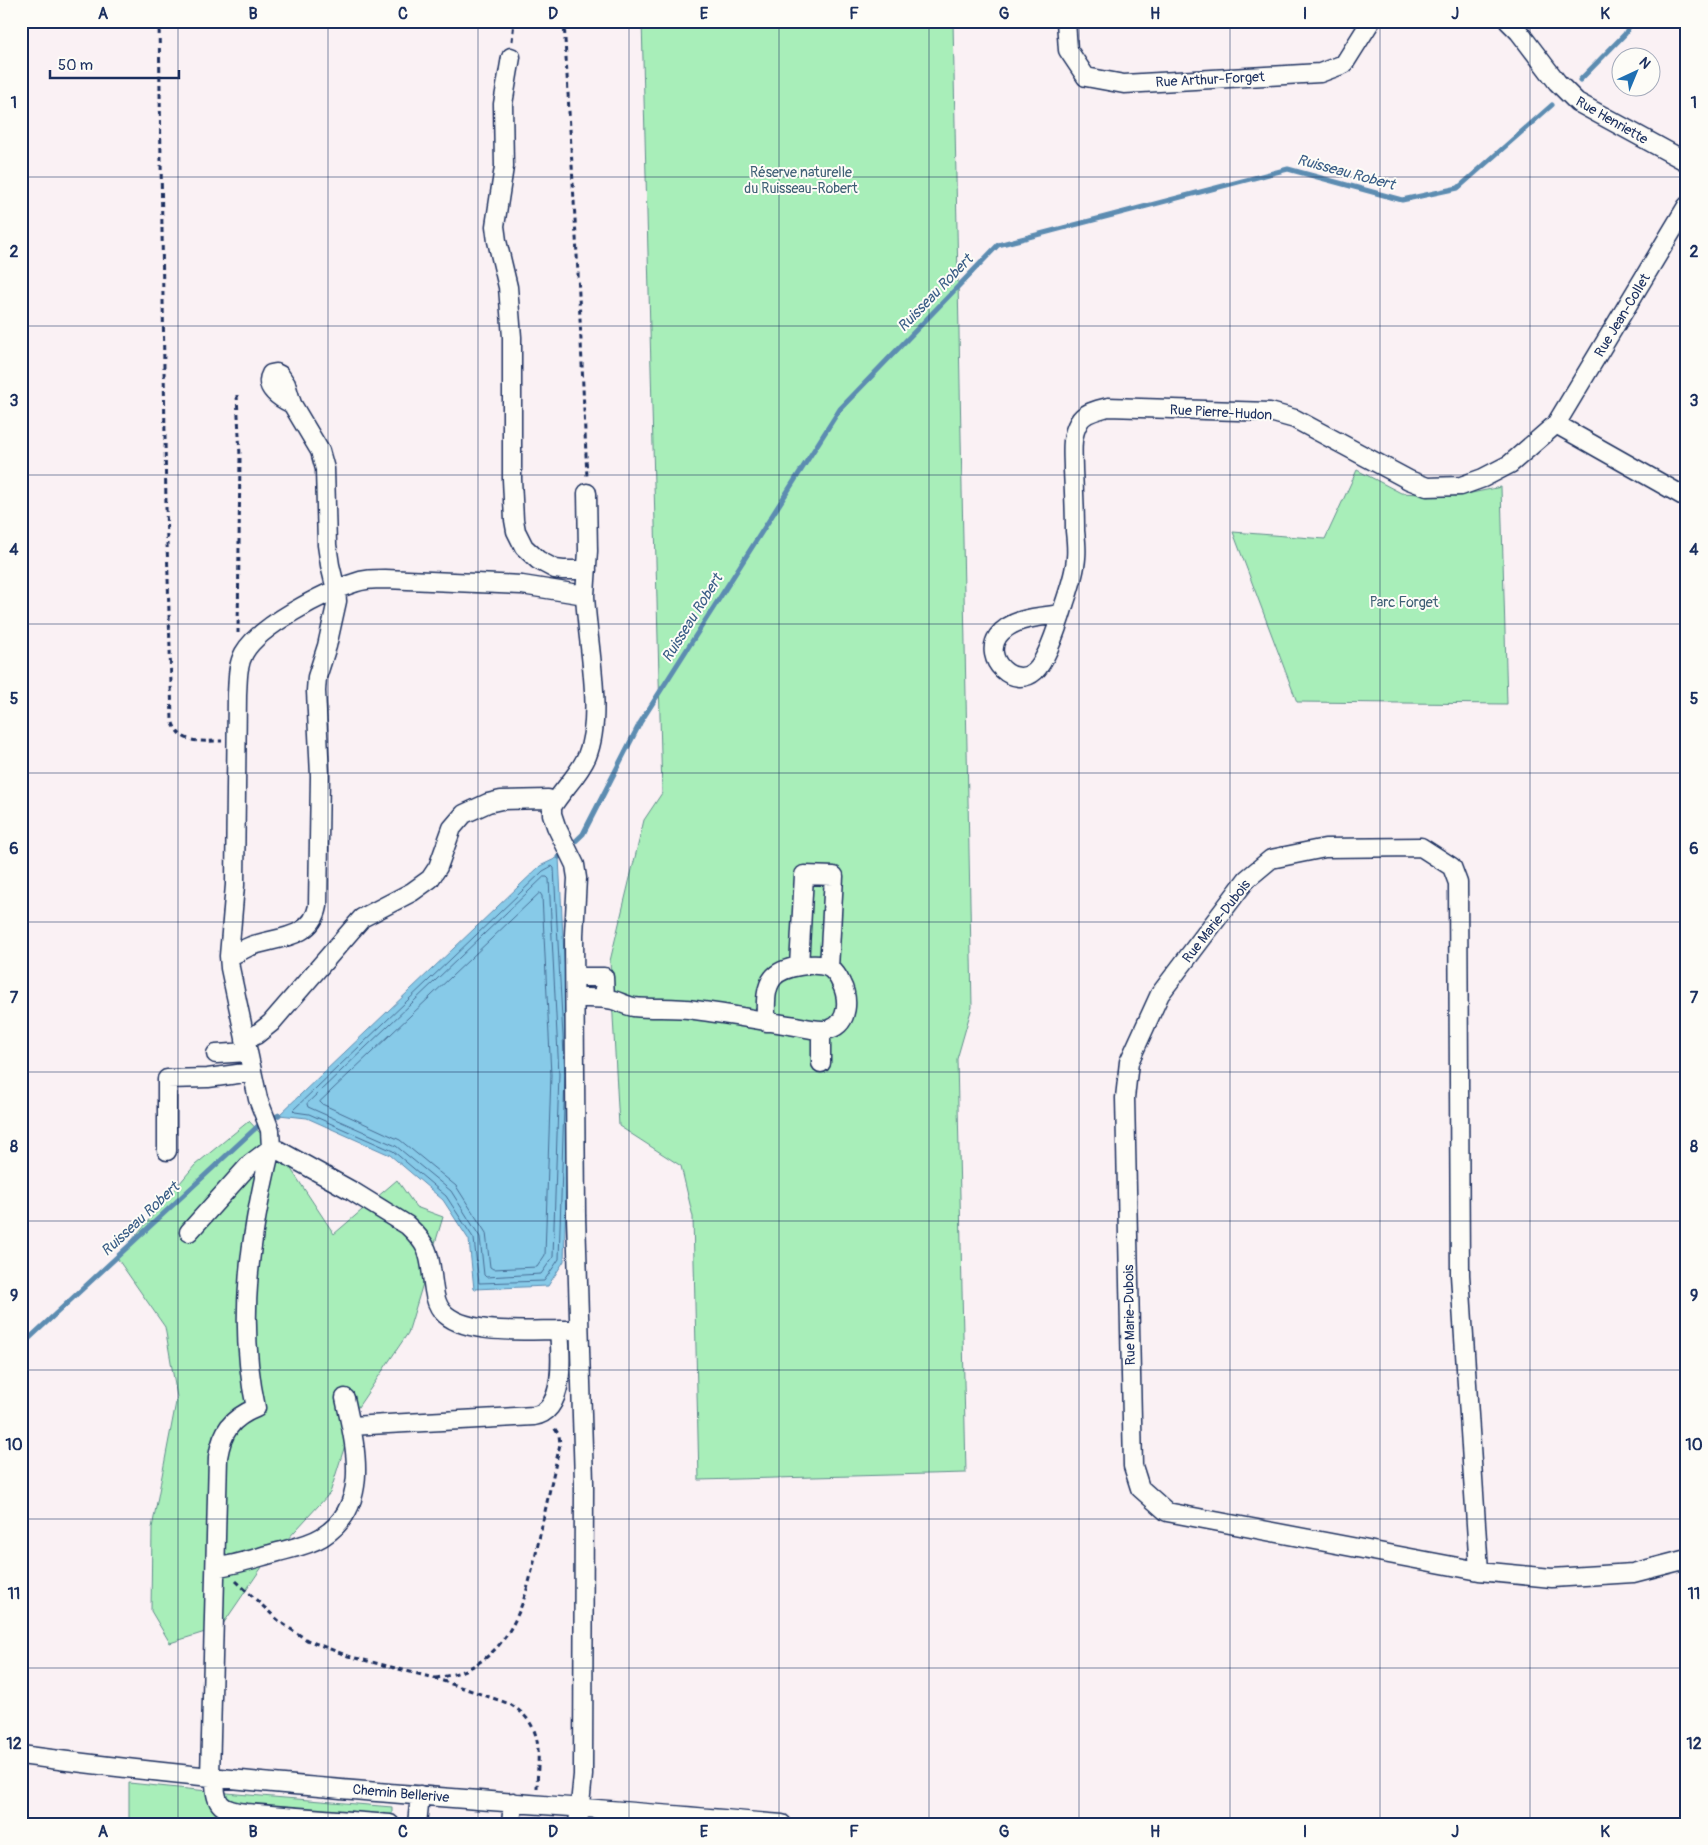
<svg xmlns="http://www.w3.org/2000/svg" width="1708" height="1845" viewBox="0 0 1708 1845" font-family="Pangolin,sans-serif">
  <rect width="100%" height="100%" fill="#faf1f4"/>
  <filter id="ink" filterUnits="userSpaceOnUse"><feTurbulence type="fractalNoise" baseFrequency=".02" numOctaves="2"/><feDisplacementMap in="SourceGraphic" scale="10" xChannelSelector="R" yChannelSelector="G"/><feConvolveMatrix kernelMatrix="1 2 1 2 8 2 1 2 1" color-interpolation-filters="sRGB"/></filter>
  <g filter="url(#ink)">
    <!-- green -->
    <path fill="#a8eeb9" stroke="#628e8c" d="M642 21H953L972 1007 957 1059 966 1473 699 1480 693 1217 681 1166 619 1126 610 961 644 820 662 793Z
      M1357 470 1401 493 1457 496 1501 487 1507 704 1297 702 1233 532 1325 539Z
      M249 1121 285 1160 334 1234 397 1180 416 1207 443 1217 408 1333 356 1410 330 1493 262 1567 221 1627 170 1643 151 1611 152 1528 177 1397 165 1327 117 1258 195 1165Z
      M129 1783 237 1794 392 1807V1824H129Z"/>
    <!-- water -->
    <path fill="#87cae8" stroke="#5c8cb1" d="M559 857 570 1074 564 1261 548 1286 474 1289 469 1240 443 1200 390 1155 307 1118 279 1115 540 866Z"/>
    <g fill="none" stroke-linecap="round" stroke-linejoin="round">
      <!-- shore -->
      <path stroke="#466d95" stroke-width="1" d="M544 877H547L549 879 559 1074 553 1257 541 1274 486 1277 484 1275 480 1237 451 1191 396 1146 308 1107 307 1104Z
        M540 893 542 896 551 1075 545 1255 537 1267 493 1269 490 1267 486 1233 456 1186 400 1140 322 1104 320 1102Z
        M565 1074 554 868 552 866 543 871 293 1110 295 1112 309 1114 393 1151 446 1196 474 1239 479 1283 544 1281 559 1259 565 1075"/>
      <!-- stream -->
      <path stroke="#5c8cb1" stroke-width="5" d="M1580 80 1625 34 1632 21
        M559 857 583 834 640 723 840 409 998 245 1288 169 1402 200 1458 188 1552 105
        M21 1346 259 1125 279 1115"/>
      <!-- minor casing -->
      <g stroke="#1b2f5e" stroke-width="21">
        <path id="minor" d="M1066 21 1068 50 1086 77 1124 84 1320 73 1344 64 1371 21
          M1508 21 1519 32 1557 82 1577 102 1687 162
          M511 57 503 104 504 167 495 226 497 241 508 287 512 337V479L514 520 516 531 524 547 538 560 555 569 563 570H587
          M1556 424 1687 498
          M585 595 588 551 587 493
          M1061 614C1041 617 1012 617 998 636 982 659 1014 690 1035 671 1048 659 1060 619 1065 602 1070 587 1075 573 1076 558 1077 549 1076 540 1075 531 1075 511 1074 491 1073 470 1073 454 1070 437 1079 422 1084 412 1098 410 1108 407L1270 412 1295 419 1409 480 1427 487 1461 486 1483 478 1510 464 1556 424 1687 206
          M229 956C237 954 243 949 251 946 277 937 312 939 318 906L320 776 316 691 317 677 327 646 337 601 336 590 330 565 327 545 325 469 320 451 292 404 286 384 280 375 276 373 271 374C263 388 281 399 292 404
          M799 966 804 875 834 876 829 968
          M575 977H604L605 999
          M575 998C588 998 601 997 613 1000 620 1002 627 1006 634 1007 654 1009 675 1007 695 1010 729 1014 762 1021 796 1026 806 1028 820 1032 830 1029 849 1023 849 998 841 983 839 978 835 972 830 968 818 961 782 966 773 978 764 989 766 1008 766 1022
          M821 1030V1063
          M245 1040 256 1035 271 1023 362 918 412 892 430 879 438 867 452 828 464 814 488 803 501 800 548 799 555 802
          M216 1054 248 1052
          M167 1151V1079L208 1078 252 1072
          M189 1232 250 1164 271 1148 278 1150 352 1191 407 1225C433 1249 429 1258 434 1290 435 1297 437 1305 442 1311 463 1336 528 1330 559 1330
          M351 1426 534 1416C566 1411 561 1354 559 1330H571
          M216 1567C237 1565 258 1557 278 1552 293 1548 309 1545 322 1537 372 1506 355 1445 345 1398
          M1479 1571 1460 1275 1458 883 1452 867 1421 847 1325 848 1271 859 1247 879 1160 994 1129 1062 1125 1098 1133 1466 1140 1488 1167 1512 1479 1571 1552 1578 1633 1573 1687 1559
          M21 1755C273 1789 528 1802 782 1824
          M210 1777 218 1457C222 1432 231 1418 256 1408 237 1321 250 1234 271 1148L270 1130 258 1099 230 968 229 956 235 885 237 694C238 680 237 666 244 653 259 626 325 592 354 583 364 579 374 579 385 579L522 585 585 595C587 642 604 714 587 756 579 775 562 790 552 807V814L556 826 575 865 577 878 574 935 576 1216 584 1482 583 1775 578 1824
          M215 1777C215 1803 218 1810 246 1813L390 1824
          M417 1824 420 1795
          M511 1824 513 1802"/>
      </g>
      <!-- path -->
      <path stroke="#1b2f5e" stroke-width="3" stroke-dasharray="5 4" stroke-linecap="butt" d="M159 21 166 506 172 720C179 745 200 741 222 741
        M564 21 578 273 587 478
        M512 41 514 21
        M237 395 240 456 238 633
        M236 1581 280 1622 307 1640 348 1656 434 1678 510 1704C545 1726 538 1752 537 1788
        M435 1678C515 1667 527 1596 541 1530 547 1501 554 1472 560 1444L559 1435 553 1426"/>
      <!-- minor -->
      <use href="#minor" stroke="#fdfcf7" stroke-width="18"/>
    </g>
  </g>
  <!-- grid -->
  <path fill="none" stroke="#1b2f5e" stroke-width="1" stroke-opacity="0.55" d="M178 21V1824M328 21V1824M478 21V1824M629 21V1824M779 21V1824M929 21V1824M1079 21V1824M1230 21V1824M1380 21V1824M1530 21V1824M21 177H1687M21 326H1687M21 475H1687M21 624H1687M21 773H1687M21 922H1687M21 1072H1687M21 1221H1687M21 1370H1687M21 1519H1687M21 1668H1687"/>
  <g text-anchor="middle" stroke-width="4" stroke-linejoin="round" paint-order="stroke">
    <!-- street labels -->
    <g font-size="14" fill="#1b2f5e" stroke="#fdfcf7">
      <text transform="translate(1210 79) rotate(-3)" y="5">Rue Arthur-Forget</text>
      <text transform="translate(1612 120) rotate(30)" y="5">Rue Henriette</text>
      <text transform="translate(1622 315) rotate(-59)" y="5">Rue Jean-Collet</text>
      <text transform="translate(1221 412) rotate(3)" y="5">Rue Pierre-Hudon</text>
      <text transform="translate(1216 921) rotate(-52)" y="5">Rue Marie-Dubois</text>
      <text transform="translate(1129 1315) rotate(-91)" y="5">Rue Marie-Dubois</text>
      <text transform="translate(401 1793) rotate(5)" y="5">Chemin Bellerive</text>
    </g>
    <!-- park labels -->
    <g font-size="14" fill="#3e5f75" stroke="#fdfcf7">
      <text x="801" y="177">Réserve naturelle<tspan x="801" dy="16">du Ruisseau-Robert</tspan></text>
      <text x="1404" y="607">Parc Forget</text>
    </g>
    <!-- water labels -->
    <g font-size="15" font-style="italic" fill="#3b5e87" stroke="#fdfcf7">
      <text transform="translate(1346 172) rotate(15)" y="5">Ruisseau Robert</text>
      <text transform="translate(935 293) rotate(-46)" y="5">Ruisseau Robert</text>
      <text transform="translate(692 618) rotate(-58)" y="5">Ruisseau Robert</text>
      <text transform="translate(140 1219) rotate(-43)" y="5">Ruisseau Robert</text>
    </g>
  </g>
  <!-- margin -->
  <rect width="1708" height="1845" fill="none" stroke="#fdfcf7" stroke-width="55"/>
  <!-- north arrow -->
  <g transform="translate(1636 72) rotate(44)"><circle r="24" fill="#fdfcf7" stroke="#a3aaba"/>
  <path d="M0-4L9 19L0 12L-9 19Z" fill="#1f6fb2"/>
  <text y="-8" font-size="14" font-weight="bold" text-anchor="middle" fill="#1b2f5e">N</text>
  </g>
  <!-- scale -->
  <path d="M50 70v8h129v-8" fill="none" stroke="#1b2f5e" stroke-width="2.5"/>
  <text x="58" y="70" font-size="15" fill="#1b2f5e" stroke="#fdfcf7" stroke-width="4" paint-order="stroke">50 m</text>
  <rect x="28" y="28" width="1652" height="1790" fill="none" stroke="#1b2f5e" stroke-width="2"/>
  <g font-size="16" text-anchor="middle" font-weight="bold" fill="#1b2f5e">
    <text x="103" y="19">A</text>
    <text x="253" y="19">B</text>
    <text x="403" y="19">C</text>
    <text x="553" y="19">D</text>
    <text x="704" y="19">E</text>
    <text x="854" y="19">F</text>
    <text x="1004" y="19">G</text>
    <text x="1155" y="19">H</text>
    <text x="1305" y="19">I</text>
    <text x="1455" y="19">J</text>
    <text x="1605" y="19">K</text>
    <text x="14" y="108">1</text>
    <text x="1694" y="108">1</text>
    <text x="14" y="257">2</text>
    <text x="1694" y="257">2</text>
    <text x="14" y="406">3</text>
    <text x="1694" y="406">3</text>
    <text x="14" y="555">4</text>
    <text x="1694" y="555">4</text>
    <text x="14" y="704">5</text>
    <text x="1694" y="704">5</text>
    <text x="14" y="854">6</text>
    <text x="1694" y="854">6</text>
    <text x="14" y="1003">7</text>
    <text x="1694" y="1003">7</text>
    <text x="14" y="1152">8</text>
    <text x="1694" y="1152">8</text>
    <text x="14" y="1301">9</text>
    <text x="1694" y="1301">9</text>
    <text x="14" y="1450">10</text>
    <text x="1694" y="1450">10</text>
    <text x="14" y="1599">11</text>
    <text x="1694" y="1599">11</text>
    <text x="14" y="1749">12</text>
    <text x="1694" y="1749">12</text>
    <text x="103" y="1837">A</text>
    <text x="253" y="1837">B</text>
    <text x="403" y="1837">C</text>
    <text x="553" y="1837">D</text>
    <text x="704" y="1837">E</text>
    <text x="854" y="1837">F</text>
    <text x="1004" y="1837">G</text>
    <text x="1155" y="1837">H</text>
    <text x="1305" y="1837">I</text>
    <text x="1455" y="1837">J</text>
    <text x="1605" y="1837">K</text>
  </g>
</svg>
